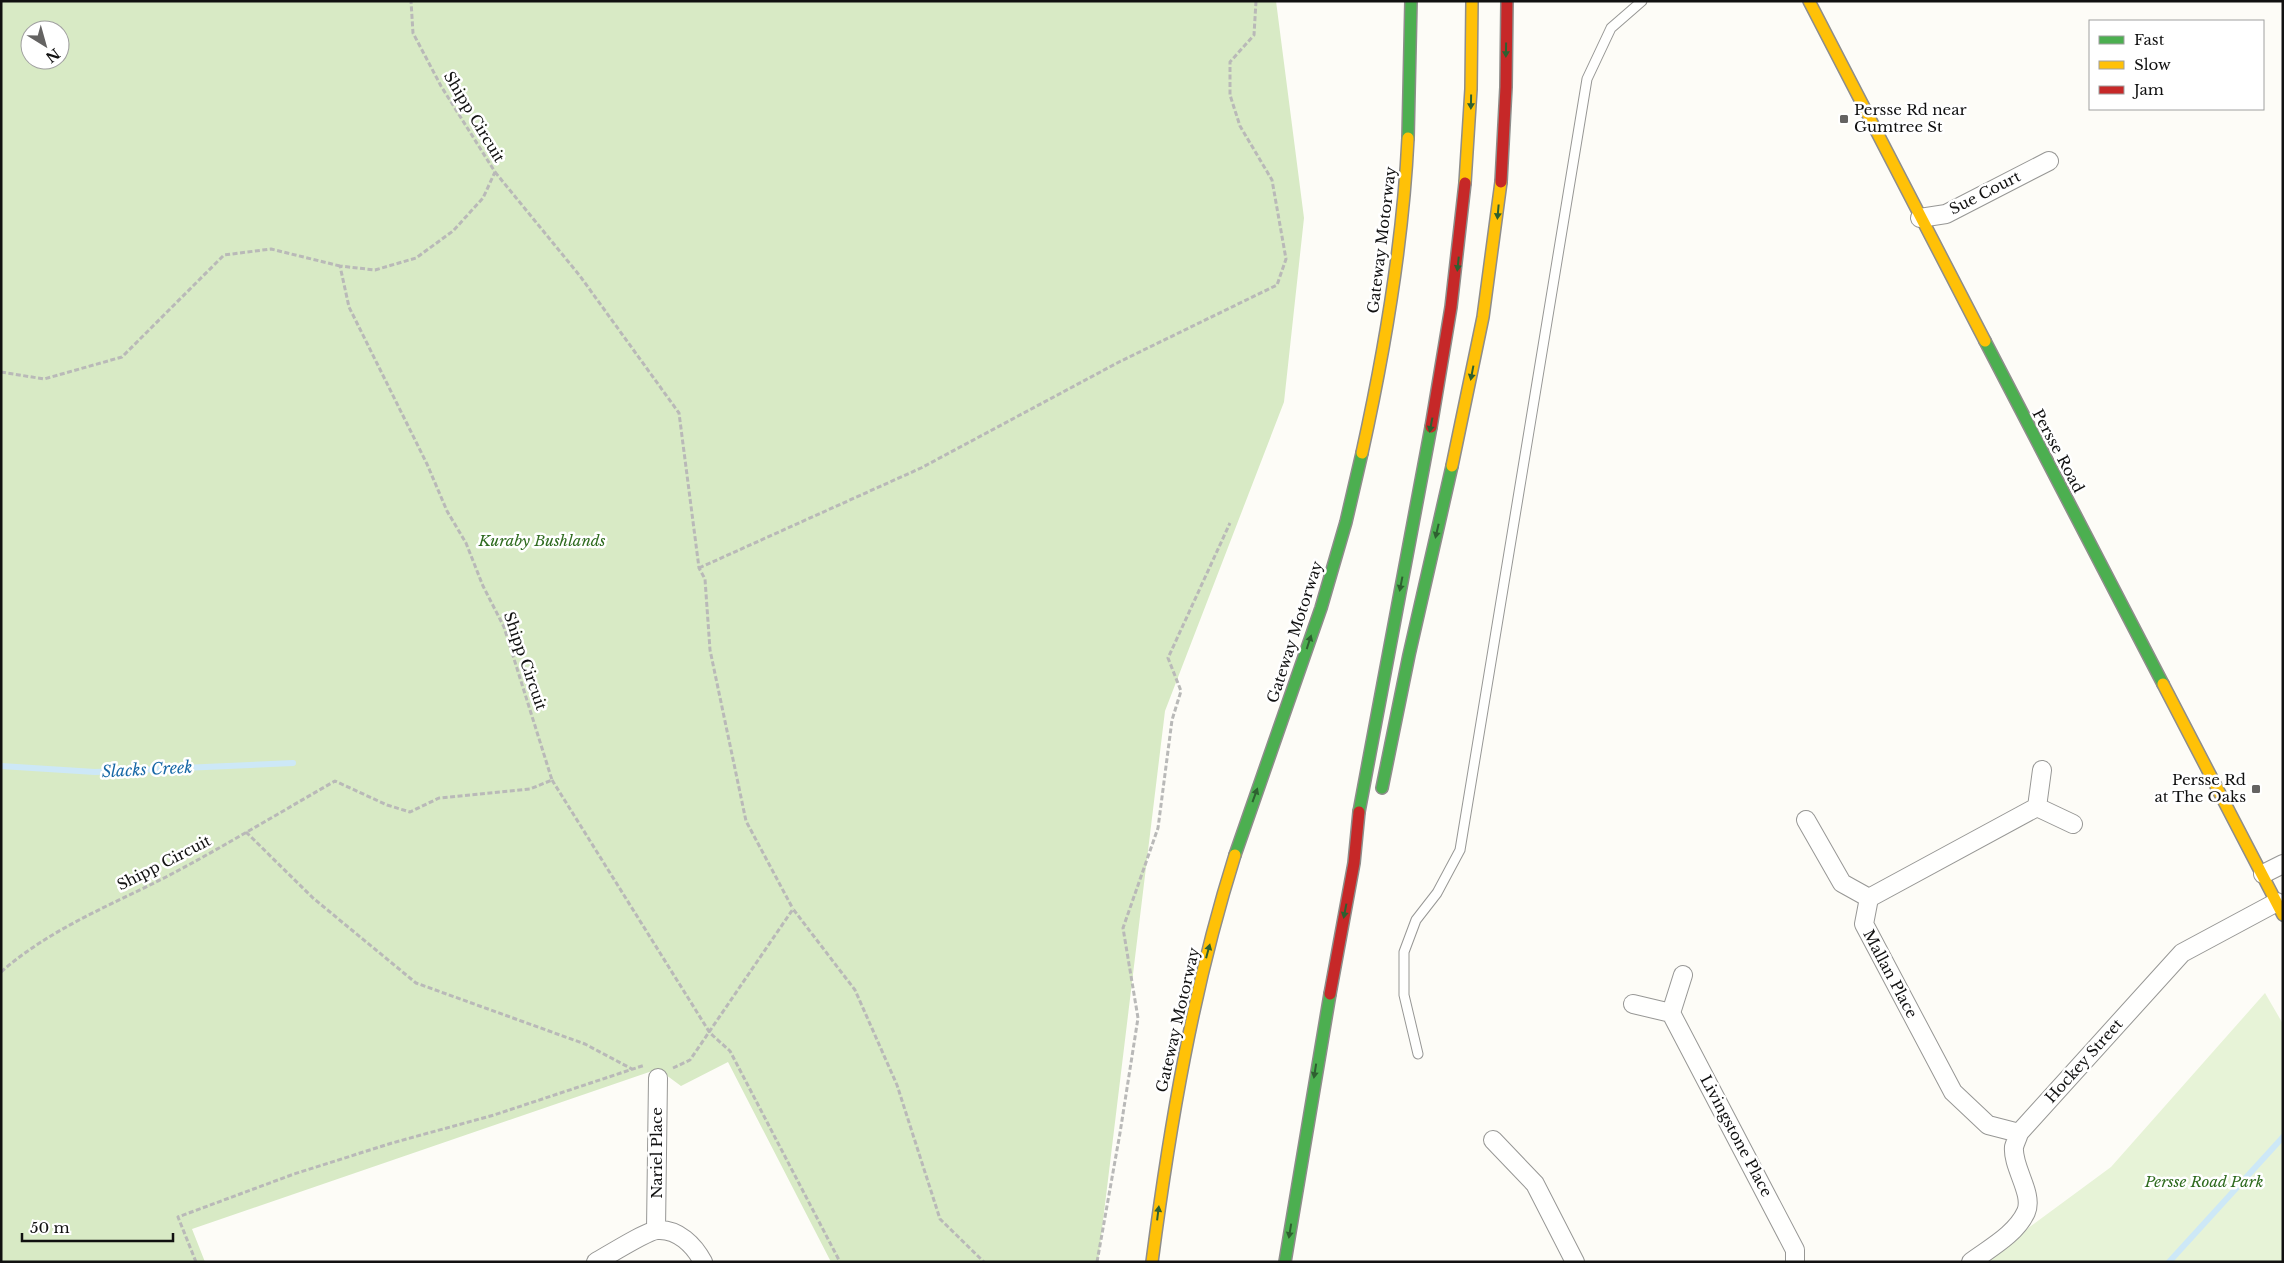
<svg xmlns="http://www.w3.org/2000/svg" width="2284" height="1263" viewBox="0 0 2284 1263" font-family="'Libre Baskerville',serif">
  <rect width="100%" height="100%" fill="#fdfcf7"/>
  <!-- green -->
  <path fill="#e7f3d7" d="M2265 993 2283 1024V1262H1982L2111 1167Z"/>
  <!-- forest -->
  <path fill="#d8eac5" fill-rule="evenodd" d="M1 1H1276L1304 218 1284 402 1165 711 1098 1262H831L728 1062 681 1086 658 1069 192 1229 205 1262H1ZM30 30H60V60H30Z"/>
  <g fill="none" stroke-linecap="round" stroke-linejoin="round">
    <!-- stream -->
    <path stroke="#cde8f7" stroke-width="6" d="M1 766 95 772 293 763
      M2169 1262 2283 1137"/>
    <!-- lane casing -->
    <g stroke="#979795" stroke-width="11">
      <path id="lane" d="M1418 1054 1404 995V952L1416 920 1437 893 1460 850 1587 79 1611 28 1642 1"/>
    </g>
    <!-- street casing -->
    <g stroke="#979795" stroke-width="20">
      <path id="street" d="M1920 218 1946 214 2049 161
        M2042 770 2037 807 2073 824
        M1806 820 1842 883 1869 898
        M2263 874 2283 864
        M1633 1004 1671 1013 1683 975
        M1671 1013 1795 1250V1262
        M2019 1133 1988 1125 1953 1092 1864 924 1869 898 2037 807
        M1493 1140 1535 1184 1575 1262
        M656 1229 658 1078
        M596 1262C607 1256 648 1230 658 1230 678 1229 694 1245 703 1262
        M1971 1262C1990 1248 2016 1234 2026 1212 2034 1194 2012 1167 2014 1147 2015 1143 2018 1137 2019 1133L2182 953 2277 902"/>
    </g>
    <!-- fast casing -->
    <g stroke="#8e8d8b" stroke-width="14">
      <path id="fast" d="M1408 138 1411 1
        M1985 341 2163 684
        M1382 788 1409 655 1452 466
        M1359 812 1431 427
        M1235 855 1321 608 1346 522 1362 453
        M1285 1262 1330 994"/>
    </g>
    <!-- slow casing -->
    <g stroke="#8e8d8b" stroke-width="14">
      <path id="slow" d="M1809 1 1985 341
        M1465 183 1471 89 1472 1
        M1362 453C1385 349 1403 244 1408 138
        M1452 466 1483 317 1501 182
        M2163 684 2283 915
        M1152 1262C1170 1124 1193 988 1235 855"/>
    </g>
    <!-- jam casing -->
    <g stroke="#8e8d8b" stroke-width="14">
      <path id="jam" d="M1501 182 1506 87 1507 1
        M1431 427 1451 307 1465 183
        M1330 994 1354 863 1359 812"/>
    </g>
    <!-- path -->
    <path stroke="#b9b9b8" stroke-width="3" stroke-dasharray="5 2.5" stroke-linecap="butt" d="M495 172 580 276 679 413 699 568 705 579 710 650 746 821 793 909
      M1 372 44 379 122 357 224 255 271 249 340 266
      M699 568 921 468 1119 362 1277 285 1286 259 1272 180 1240 126 1230 95V62L1254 35 1256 1
      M552 780 710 1033 730 1051 840 1262
      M246 832 313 898 416 983 585 1044 632 1069
      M1 972C50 929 109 906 166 877 223 847 279 813 335 781L387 805 410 812 439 798 530 789 552 780 504 627 483 586 466 543 447 511 427 464 349 307 340 266 375 270 416 258 453 231 483 198 495 172 441 86 413 33 411 1
      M673 1068 690 1060 793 909 855 990 897 1085 940 1219 984 1262
      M196 1262 178 1217 294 1174 392 1143 494 1115 645 1065
      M1097 1262 1120 1133 1138 1018 1123 928 1158 828 1172 720 1181 691 1168 658 1230 523"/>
    <!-- lane -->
    <use href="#lane" stroke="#fffffe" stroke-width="9"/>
    <!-- street -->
    <use href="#street" stroke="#fffffe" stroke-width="18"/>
    <!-- fast -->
    <use href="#fast" stroke="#4caf50" stroke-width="11"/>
    <!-- slow -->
    <use href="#slow" stroke="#ffc107" stroke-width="11"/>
    <!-- jam -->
    <use href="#jam" stroke="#c62828" stroke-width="11"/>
  </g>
  <!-- one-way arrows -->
  <defs><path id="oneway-solid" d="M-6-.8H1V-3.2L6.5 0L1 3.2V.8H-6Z" transform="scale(1.25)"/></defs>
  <g fill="#2e6030">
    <use href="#oneway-solid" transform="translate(1506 50) rotate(91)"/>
    <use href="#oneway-solid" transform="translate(1471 102) rotate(91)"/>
    <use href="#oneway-solid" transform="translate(1498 212) rotate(95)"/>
    <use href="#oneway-solid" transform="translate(1458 264) rotate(96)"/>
    <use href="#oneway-solid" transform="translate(1472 373) rotate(101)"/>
    <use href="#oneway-solid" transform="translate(1431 425) rotate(101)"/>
    <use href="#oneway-solid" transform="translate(1437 531) rotate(103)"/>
    <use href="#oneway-solid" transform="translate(1401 584) rotate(101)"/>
    <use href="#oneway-solid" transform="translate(1309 642) rotate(-72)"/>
    <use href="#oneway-solid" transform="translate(1255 795) rotate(-70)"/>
    <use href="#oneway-solid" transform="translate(1345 911) rotate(101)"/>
    <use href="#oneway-solid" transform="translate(1208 951) rotate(-75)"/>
    <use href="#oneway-solid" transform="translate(1315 1071) rotate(99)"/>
    <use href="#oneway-solid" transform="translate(1158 1213) rotate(-83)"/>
    <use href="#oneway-solid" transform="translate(1290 1231) rotate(99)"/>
  </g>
  <!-- markers -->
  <g fill="#646362" stroke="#fff" stroke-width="2">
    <rect x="1839" y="114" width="10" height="10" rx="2.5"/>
    <rect x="2251" y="784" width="10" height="10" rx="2.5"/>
  </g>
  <g text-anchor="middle" stroke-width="5" stroke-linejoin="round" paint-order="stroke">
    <!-- poi labels -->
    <g font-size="15" fill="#111" stroke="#fff" text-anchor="start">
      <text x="1854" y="115">Persse Rd near<tspan x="1854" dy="17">Gumtree St</tspan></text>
      <text x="2246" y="785" text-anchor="end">Persse Rd<tspan x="2246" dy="17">at The Oaks</tspan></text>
    </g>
    <!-- street labels -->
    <g font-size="15" fill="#111" stroke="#fff">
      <text transform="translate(474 117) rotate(59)" y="5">Shipp Circuit</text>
      <text transform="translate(1985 193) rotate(-27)" y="5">Sue Court</text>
      <text transform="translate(1382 240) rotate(-83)" y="5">Gateway Motorway</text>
      <text transform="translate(2058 451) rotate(62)" y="5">Persse Road</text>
      <text transform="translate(1295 632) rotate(-72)" y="5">Gateway Motorway</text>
      <text transform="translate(525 661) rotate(71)" y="5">Shipp Circuit</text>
      <text transform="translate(164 863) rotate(-27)" y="5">Shipp Circuit</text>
      <text transform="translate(1890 974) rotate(62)" y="5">Mallan Place</text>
      <text transform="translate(1178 1020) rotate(-77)" y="5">Gateway Motorway</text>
      <text transform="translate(2084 1061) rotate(-48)" y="5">Hockey Street</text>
      <text transform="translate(1736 1136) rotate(62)" y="5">Livingstone Place</text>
      <text transform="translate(657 1153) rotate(-90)" y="5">Nariel Place</text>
    </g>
    <!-- park labels -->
    <g font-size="15" font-style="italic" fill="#2f6b1f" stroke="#fff">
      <text x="542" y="546">Kuraby Bushlands</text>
      <text x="2204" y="1187">Persse Road Park</text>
    </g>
    <!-- water labels -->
    <g font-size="16" font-style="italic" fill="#1768a6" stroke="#fff">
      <text transform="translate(147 769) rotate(-3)" y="6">Slacks Creek</text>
    </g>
  </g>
  <!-- border -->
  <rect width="2284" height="1263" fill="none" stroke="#111111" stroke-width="5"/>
  <!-- legend -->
  <rect x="2089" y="20" width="175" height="90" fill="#ffffff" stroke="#a0a0a0"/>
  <rect x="2099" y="36" width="25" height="8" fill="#4caf50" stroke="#a0a0a0"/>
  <text x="2134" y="45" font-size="15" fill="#111111">Fast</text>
  <rect x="2099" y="61" width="25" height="8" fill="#ffc107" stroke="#a0a0a0"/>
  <text x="2134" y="70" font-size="15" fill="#111111">Slow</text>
  <rect x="2099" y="86" width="25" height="8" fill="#c62828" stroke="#a0a0a0"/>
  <text x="2134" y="95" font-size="15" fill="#111111">Jam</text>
  <!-- north arrow -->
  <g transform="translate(45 45) rotate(143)"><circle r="24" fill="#ffffff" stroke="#a0a0a0"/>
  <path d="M0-4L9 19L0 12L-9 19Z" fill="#646362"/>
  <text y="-8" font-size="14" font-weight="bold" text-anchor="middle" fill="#111111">N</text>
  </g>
  <!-- scale -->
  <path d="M22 1233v8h151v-8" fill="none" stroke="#111111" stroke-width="2.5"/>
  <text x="30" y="1233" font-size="15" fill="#111111" stroke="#ffffff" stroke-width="4" paint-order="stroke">50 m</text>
</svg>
